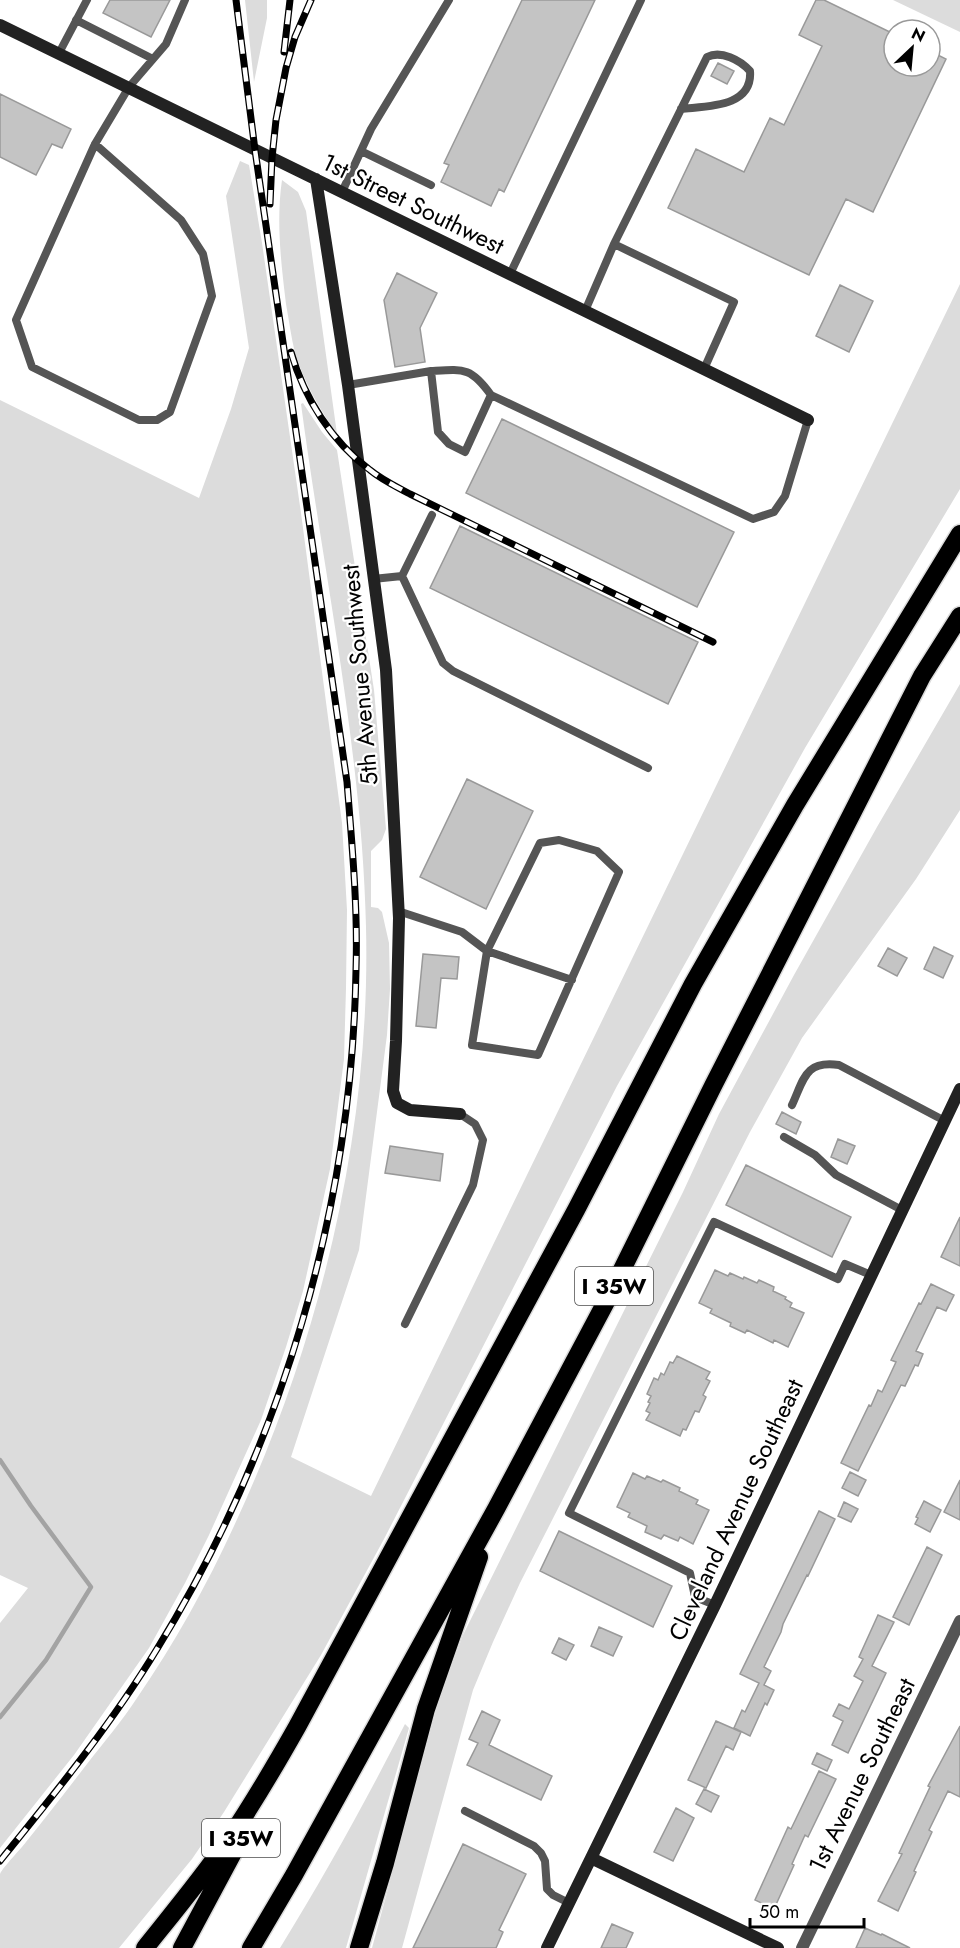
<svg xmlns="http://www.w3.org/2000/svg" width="960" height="1948" viewBox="0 0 960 1948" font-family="Jost,sans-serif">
  <rect width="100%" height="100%" fill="#fff"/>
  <!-- green -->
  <path fill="#dcdcdc" d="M245 0H267V18L254 82Z
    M893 0H960V32Z
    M240 161 249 165 262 243 301 513 342 823 347 910 346 988 344 1059 330 1169 303 1291 286 1347 261 1420 209 1535 185 1583 149 1648 74 1755 0 1848V1623L28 1588 0 1575V400L199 498 231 409 249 348 226 196Z
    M282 180 298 192 306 211 337 434C320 410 304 382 295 353 291 337 289 320 286 304 281 263 276 221 282 180Z
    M960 284V489L805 748 617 1086 384 1539 321 1655 224 1812 192 1859 119 1948H0C0 1929 0 1910 0 1890 0 1888 0 1876 0 1874 3 1867 21 1849 26 1842 47 1816 67 1790 87 1764 104 1742 122 1721 137 1698 174 1644 207 1585 234 1526 320 1341 371 1132 366 927 362 751 324 577 301 404L303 403 322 432 337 450 374 690 386 829 382 840 371 851V907L378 908 382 912 389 943 390 989 387 1035 359 1250 291 1457 371 1496Z
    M960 684V810L916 879 802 1038 750 1132 520 1583 493 1642 473 1690 402 1948H372L439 1700 463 1635 683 1192 719 1114 794 975 877 827Z
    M405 1724 409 1728 346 1948H280C325 1875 366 1801 405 1724Z"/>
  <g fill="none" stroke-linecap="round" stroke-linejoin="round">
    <!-- stream -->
    <path stroke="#a3a3a3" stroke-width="4.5" d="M0 1460 31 1506 91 1587 46 1660 0 1717"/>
  </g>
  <!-- building -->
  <path fill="#c4c4c4" stroke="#999" stroke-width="1.5" d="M110 0H170L151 37 103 13Z
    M522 0H595L504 192 499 189 491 206 441 182 449 165 444 163Z
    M816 0H824L894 34V66H930V51L946 59 873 212 846 199 809 275 668 208 696 149 744 172 770 118 784 125 822 46 799 35Z
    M718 63 734 71 727 84 711 76Z
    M0 94 71 129 62 148 52 144 36 175 0 157Z
    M397 273 437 293 420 328 425 362 395 367 384 300Z
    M840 285 873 301 849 352 816 336Z
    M502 419 734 532 697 607 466 493Z
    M460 526 698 642 668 704 430 588Z
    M467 779 533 811 486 909 420 877Z
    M934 947 953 956 943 978 924 969Z
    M888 948 907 958 897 976 878 966Z
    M423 954 459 957 457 979 441 978 436 1028 416 1026Z
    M782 1112 801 1122 796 1134 776 1124Z
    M838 1139 855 1146 847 1164 831 1157Z
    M390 1146 443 1154 440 1181 385 1173Z
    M746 1165 851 1217 832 1257 726 1205Z
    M960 1217V1266L941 1257Z
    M715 1270 728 1276 730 1273 743 1279 744 1277 757 1283 759 1280 774 1287 773 1291 786 1297 785 1299 792 1303 790 1307 804 1313 788 1347 774 1340 773 1343 747 1330 745 1333 730 1326 731 1323 710 1313 712 1309 699 1303Z
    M931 1284 954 1295 946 1311 937 1307 916 1351 923 1354 918 1366 915 1365 905 1386 901 1385 858 1471 841 1463 869 1405 871 1406 878 1390 882 1392 896 1362 891 1360 919 1303 921 1304Z
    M677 1356 710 1372 706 1379 710 1381 703 1395 706 1397 699 1412 695 1411 686 1430 683 1429 680 1436 646 1420 650 1413 646 1411 650 1403 648 1402 651 1396 647 1394 654 1378 658 1380 661 1373 664 1375 670 1362 673 1363Z
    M850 1472 866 1480 858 1496 842 1488Z
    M633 1473 645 1479 647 1476 661 1482 663 1480 680 1488 679 1491 698 1500 696 1504 709 1510 693 1544 680 1537 678 1541 664 1535 661 1539 645 1532 647 1526 628 1517 630 1513 617 1507Z
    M960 1480V1520L944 1512Z
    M924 1501 941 1510 930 1532 915 1524 918 1518 916 1517Z
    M844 1502 858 1509 851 1522 838 1516Z
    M819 1511 835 1519 808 1576 807 1575 783 1624 781 1632 764 1667 771 1671 764 1685 774 1690 767 1705 765 1703 750 1736 734 1728 742 1710 745 1712 759 1683 740 1674Z
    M559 1531 672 1586 653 1627 540 1571Z
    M927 1547 942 1555 909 1625 893 1617Z
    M878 1615 894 1622 872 1666 886 1673 848 1753 832 1745 843 1721 833 1716 839 1704 849 1709 863 1681 854 1676 863 1659 859 1657Z
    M599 1627 622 1637 613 1656 591 1646Z
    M559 1638 574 1645 566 1660 552 1653Z
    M482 1711 500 1720 489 1745 552 1776 541 1800 467 1765 478 1743 469 1739Z
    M716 1721 741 1732 733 1750 726 1746 706 1788 688 1780Z
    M960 1726V1797L948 1791 929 1830 932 1832 914 1871 916 1872 898 1911 878 1901 902 1854 899 1853 930 1787 928 1786Z
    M817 1753 832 1760 827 1771 812 1764Z
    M819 1771 836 1779 808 1837 805 1835 792 1864 794 1865 774 1909 755 1900 788 1827 791 1829Z
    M704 1789 719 1796 711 1812 696 1804Z
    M676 1808 694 1818 673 1861 654 1852Z
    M463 1844 526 1874 499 1930 503 1932 496 1948H413Z
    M612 1924 633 1933 626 1948H601Z
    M865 1928 881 1935 882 1934 910 1948H856Z"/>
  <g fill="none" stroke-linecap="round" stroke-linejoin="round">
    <!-- highway casing -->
    <g stroke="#dbdbdb" stroke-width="21">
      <path id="highway" d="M145 1948C173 1913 202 1878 227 1842 252 1805 275 1766 297 1727L576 1210 693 984 795 805 960 534
        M182 1948 242 1836
        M251 1948 294 1875 496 1509 608 1298 713 1086 922 676 960 616
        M359 1948 385 1863 426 1709 479 1557"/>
    </g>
    <!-- lane -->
    <path stroke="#555" stroke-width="8" d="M76 20 153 59
      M59 53 87 0
      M95 144 181 220 203 254 212 296 170 412 157 420H139L32 367 16 320 95 144 129 87 166 44 185 0
      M361 151 431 185
      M342 192 371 129 449 0
      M614 244 734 302 704 369
      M510 274 641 0
      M585 311 614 244 707 57C721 50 740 60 750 71 753 108 706 106 681 109
      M348 385 431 371 438 432 449 444 465 452 491 395C471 367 464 369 431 371
      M491 395 753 519 774 512 785 496 808 420
      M402 576 443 663 453 671 648 768
      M373 579 402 576 432 515
      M398 911 462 932 487 951 472 1045 538 1055 619 872 597 851 559 840 540 843 487 951 572 980
      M792 1105C804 1079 805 1060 839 1065L945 1121
      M784 1137 815 1155 836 1175 902 1210
      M405 1324 473 1185 483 1140 475 1124 460 1114
      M715 1605 695 1597 690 1573 569 1513 714 1222 838 1279 845 1264 871 1275
      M465 1811 534 1846 541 1853 545 1861 547 1889 553 1895 569 1903"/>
    <!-- street -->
    <path stroke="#555" stroke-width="12" d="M802 1948 960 1621"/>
    <!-- secondary -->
    <path stroke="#222" stroke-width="12" d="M0 25 808 420
      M316 179 348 385 386 670 399 918 396 1041 393 1091 397 1103 410 1110 460 1114
      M591 1858 778 1948
      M547 1948 715 1605 960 1089"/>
    <!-- highway -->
    <use href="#highway" stroke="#000" stroke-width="18"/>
    <!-- rail casing -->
    <g stroke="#000" stroke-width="7">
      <path id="rail" d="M284 52 290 0
        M270 204 272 158 276 120 286 68 295 37 311 0
        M291 352C304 398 332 442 370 470 382 480 397 487 410 494L713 642
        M0 1861C55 1793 111 1725 157 1649 282 1446 352 1208 356 970 358 907 352 845 347 782L255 150 236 0"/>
    </g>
    <!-- rail -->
    <use href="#rail" stroke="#fff" stroke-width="4.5" stroke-dasharray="14" stroke-linecap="butt"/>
  </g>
  <g text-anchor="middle" stroke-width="4.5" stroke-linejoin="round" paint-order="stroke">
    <!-- shield labels -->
    <g fill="#fff" stroke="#4c4c4c" stroke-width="1.5">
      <rect x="575" y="1267" width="78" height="38" rx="4.5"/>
      <rect x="202" y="1819" width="78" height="38" rx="4.5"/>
    </g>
    <g font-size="22" font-weight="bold" fill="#000">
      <text x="614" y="1294">I 35W</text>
      <text x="241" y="1846">I 35W</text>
    </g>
    <!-- street labels -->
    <g font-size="24" fill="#000" stroke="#fff">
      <text transform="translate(413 204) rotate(26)" y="8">1st Street Southwest</text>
      <text transform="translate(360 675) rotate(-95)" y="8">5th Avenue Southwest</text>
      <text transform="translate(736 1510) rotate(-65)" y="8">Cleveland Avenue Southeast</text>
      <text transform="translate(862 1775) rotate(-64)" y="8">1st Avenue Southeast</text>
    </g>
  </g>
  <!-- north arrow -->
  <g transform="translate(912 48) rotate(26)"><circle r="28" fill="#ffffff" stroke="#999999" stroke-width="1.5"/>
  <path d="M0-4.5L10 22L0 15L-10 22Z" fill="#000000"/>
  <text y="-9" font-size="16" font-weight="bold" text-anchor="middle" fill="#000000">N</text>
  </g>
  <!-- scale -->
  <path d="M750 1918v9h114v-9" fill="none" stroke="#000000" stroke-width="3"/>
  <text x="759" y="1918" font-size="18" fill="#000000" stroke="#ffffff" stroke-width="4.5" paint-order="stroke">50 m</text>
</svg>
